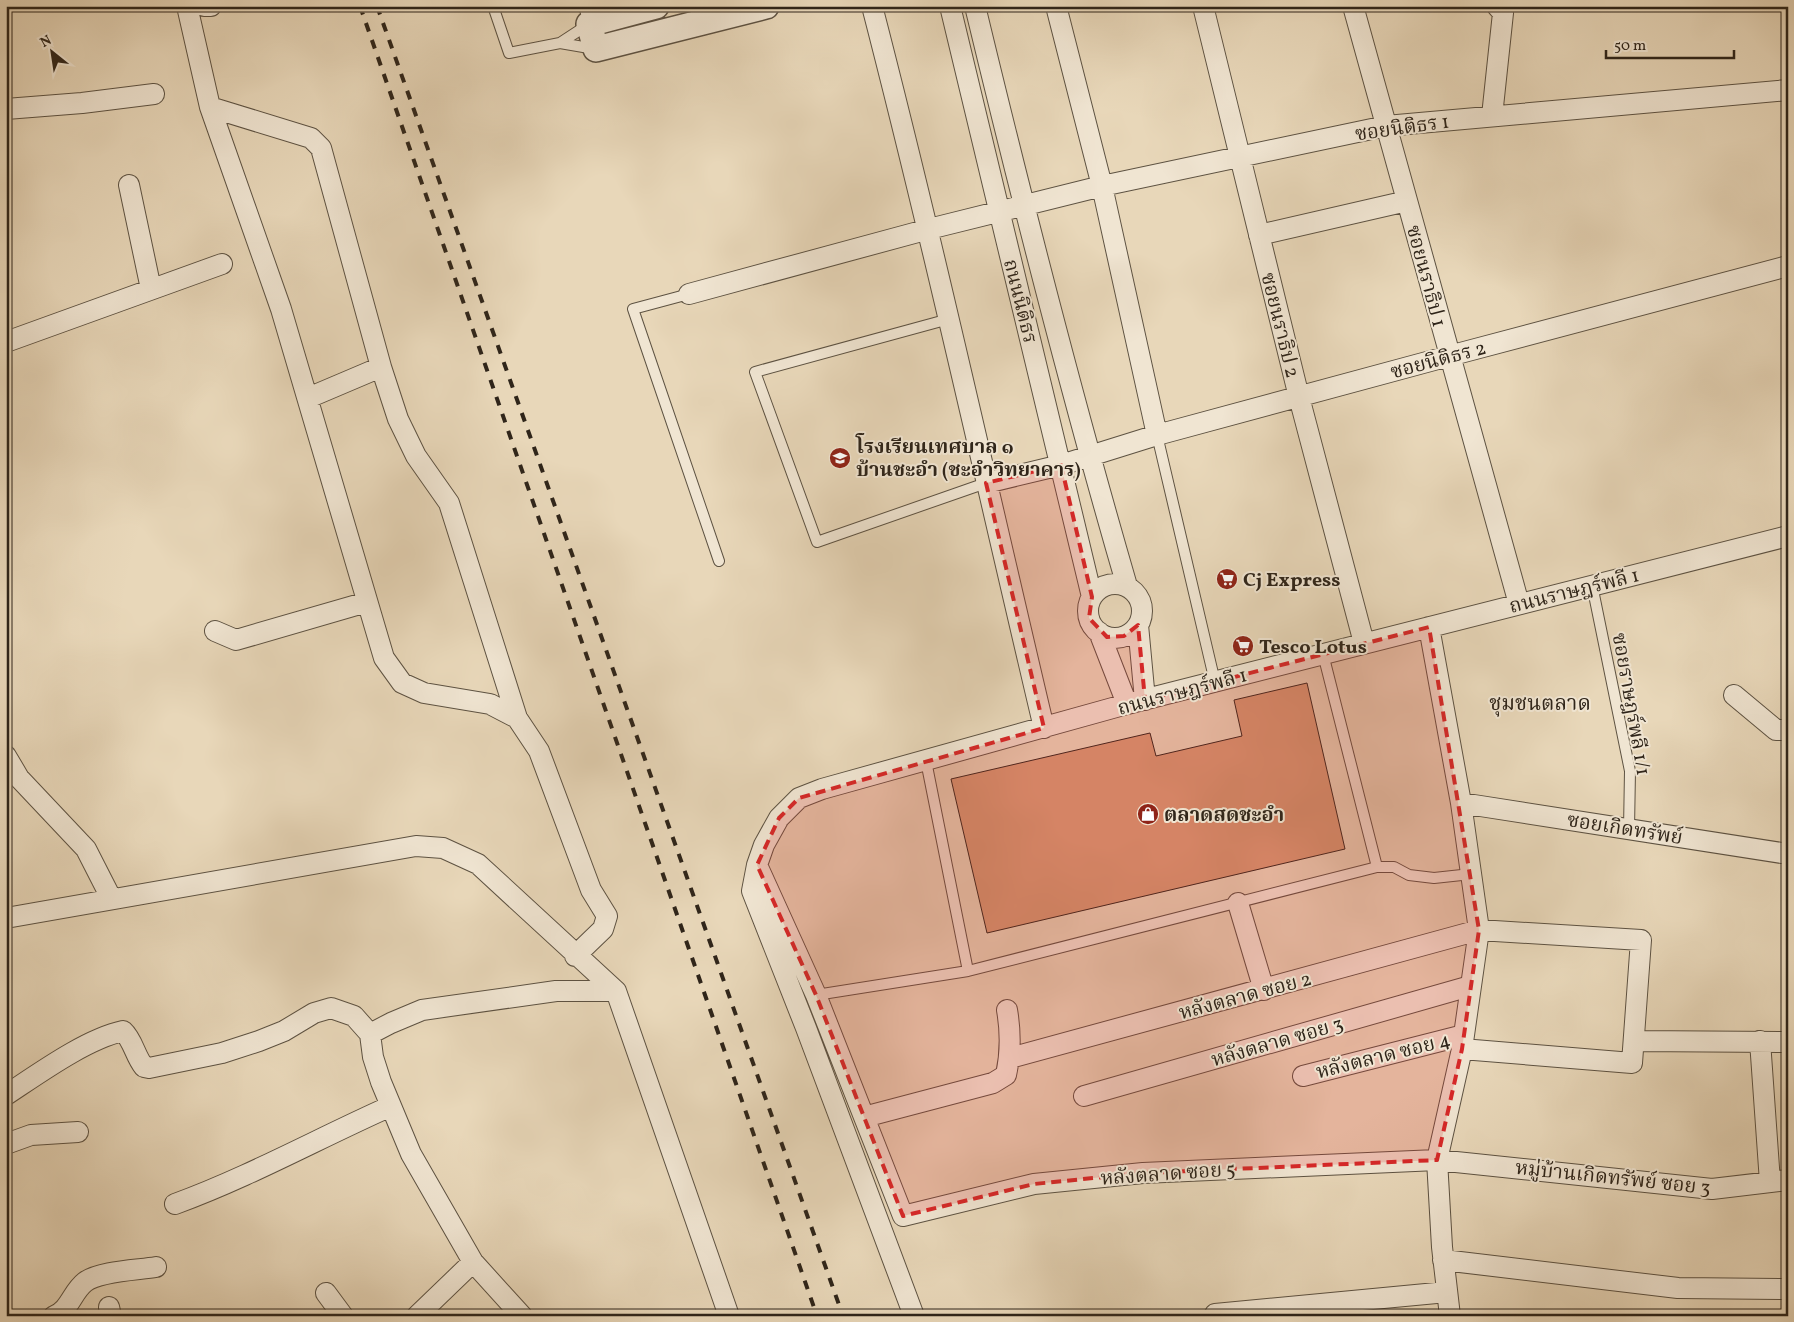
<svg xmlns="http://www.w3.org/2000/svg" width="1794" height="1322" viewBox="0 0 1794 1322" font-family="Vollkorn,'Noto Serif Thai',serif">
  <rect width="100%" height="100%" fill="#e8d7b9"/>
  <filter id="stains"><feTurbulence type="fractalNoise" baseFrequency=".004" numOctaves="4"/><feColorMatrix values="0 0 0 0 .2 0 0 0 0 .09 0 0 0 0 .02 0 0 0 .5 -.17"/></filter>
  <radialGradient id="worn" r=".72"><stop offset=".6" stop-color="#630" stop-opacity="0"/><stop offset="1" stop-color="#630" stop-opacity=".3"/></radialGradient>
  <!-- building -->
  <path fill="#d59c75" stroke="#2f251a" d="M1307 683 1345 849 987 933 951 779 1150 733 1156 756 1242 736 1234 700Z"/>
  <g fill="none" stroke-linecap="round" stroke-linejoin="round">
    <!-- service casing -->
    <g stroke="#5d5242" stroke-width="12">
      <path id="service" d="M493 6 509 53 560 43 595 49
        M560 43 589 24 584 6
        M689 294 633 309 719 561
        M949 319 755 372 817 542 986 483
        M1157 435 1215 682
        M1592 585 1630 771 1629 829
        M926 761 968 971 1377 867 1323 654
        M1377 867H1394L1409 875 1434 878 1471 874
        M816 995 968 971"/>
    </g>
    <!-- minor casing -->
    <g stroke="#5d5242" stroke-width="22">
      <path id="minor" d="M187 6 210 107 281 309 384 658 402 683 424 693 490 704 517 718 539 751 591 890 607 916 603 929 575 956
        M204 6H211
        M872 6C934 246 987 487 1044 728
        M950 6 1092 597
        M975 6C1022 201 1071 394 1127 586
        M1056 6 1102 186 1157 435
        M1203 6 1299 397 1364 643
        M1353 6 1519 604
        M210 107 311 138 321 148 381 367
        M6 109 82 103 154 94
        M1492 116 1503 13 1497 6
        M129 185 151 289
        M1259 235 1407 201
        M689 294 929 229 1102 186 1386 126 1788 90
        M6 342 222 264
        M308 398 381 367 398 419 416 456 449 503 517 718
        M986 483 1061 465 1157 435 1449 356 1788 266
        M1088 611a27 27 0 1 1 54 0a27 27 0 1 1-54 0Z
        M1138 625 1145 700
        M1429 627 1461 803 1479 930 1462 1049 1437 1160 1442 1247 1450 1316
        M215 631 236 640 367 602
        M1099 632 1127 704
        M1734 695 1776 730H1788
        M6 756 19 778 86 849 111 898
        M1461 803 1788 854
        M757 865 816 995 903 1216 1034 1184 1143 1173 1437 1160 1712 1189 1788 1180
        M1238 903 1264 990
        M6 918 416 846 443 848 478 864 616 991 729 1316
        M1634 1041 1788 1042
        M1760 1041 1770 1182
        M1010 1058 1479 930 1641 940 1632 1063 1462 1049
        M1303 1076 1464 1035
        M6 1095C38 1074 86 1039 123 1031 133 1040 135 1056 144 1067L149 1068 222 1053 259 1041 284 1031 314 1013 331 1008 354 1016 370 1034
        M1084 1096 1470 986
        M864 1117 993 1083 1006 1075C1011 1052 1011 1033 1007 1010
        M6 1144 31 1135 78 1132
        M175 1204C249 1177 319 1138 391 1106
        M1443 1260 1678 1288 1788 1289
        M326 1293 343 1316
        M109 1307 111 1316
        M1215 1314 1447 1292
        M54 1316C70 1310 72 1292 85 1282 99 1271 138 1270 156 1267
        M417 1316 473 1262
        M522 1316 473 1262 411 1154 381 1082 373 1057 370 1034 391 1023 422 1010 556 991H616
        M914 1316 806 1028 752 891 757 865 764 845 779 818 799 798 822 789 1127 704 1788 536"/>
    </g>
    <!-- tertiary casing -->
    <g stroke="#5d5242" stroke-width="28">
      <path id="tertiary" d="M656 6 589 24 596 49 766 6"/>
    </g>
    <!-- service -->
    <use href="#service" stroke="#f0e5d2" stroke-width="10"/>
    <!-- minor -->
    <use href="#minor" stroke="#f0e5d2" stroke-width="20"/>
    <!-- tertiary -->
    <use href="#tertiary" stroke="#f0e5d2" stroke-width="25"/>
    <!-- rail -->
    <path stroke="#2f251a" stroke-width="4" stroke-dasharray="9 9" stroke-linecap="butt" d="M360 6 817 1316
      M377 6 843 1316"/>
  </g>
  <!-- marked area -->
  <path fill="#d62828" fill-opacity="0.2" stroke="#d62828" stroke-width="4" stroke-dasharray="10 6" stroke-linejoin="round" d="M1061 465 1092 597 1089 618 1107 637 1124 636 1138 625 1145 700 1429 627 1479 930 1462 1049 1437 1160 1143 1173 1034 1184 903 1216 816 995 757 865 779 818 799 798 1044 728 986 483Z"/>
  <!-- icons -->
  <defs>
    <g id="school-disc" transform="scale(1.125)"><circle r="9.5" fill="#8f2418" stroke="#f0e5d2"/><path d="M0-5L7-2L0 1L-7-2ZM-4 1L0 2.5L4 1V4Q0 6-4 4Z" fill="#fff"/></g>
    <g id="supermarket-disc" transform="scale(1.125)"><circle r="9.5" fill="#8f2418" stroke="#f0e5d2"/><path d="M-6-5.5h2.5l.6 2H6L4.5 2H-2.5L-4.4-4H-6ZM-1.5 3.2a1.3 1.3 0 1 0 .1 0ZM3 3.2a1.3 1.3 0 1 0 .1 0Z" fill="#fff"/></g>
    <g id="shop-disc" transform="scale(1.125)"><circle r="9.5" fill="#8f2418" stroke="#f0e5d2"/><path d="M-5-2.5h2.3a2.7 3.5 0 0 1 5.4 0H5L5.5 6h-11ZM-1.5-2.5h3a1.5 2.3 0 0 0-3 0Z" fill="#fff"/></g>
  </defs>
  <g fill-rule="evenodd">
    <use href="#school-disc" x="840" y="458"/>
    <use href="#supermarket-disc" x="1227" y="579"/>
    <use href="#supermarket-disc" x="1243" y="646"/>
    <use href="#shop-disc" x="1148" y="814"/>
  </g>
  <g text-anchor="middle" stroke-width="4" stroke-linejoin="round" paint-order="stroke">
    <!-- street labels -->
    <g font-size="20" fill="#2f251a" stroke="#f0e5d2">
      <text transform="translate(1402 127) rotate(-8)" y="7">ซอยนิติธร 1</text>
      <text transform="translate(1427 276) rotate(75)" y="7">ซอยนราธิป 1</text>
      <text transform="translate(1021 301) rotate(76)" y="7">ถนนนิติธร</text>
      <text transform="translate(1281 325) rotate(76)" y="7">ซอยนราธิป 2</text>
      <text transform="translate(1438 359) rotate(-15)" y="7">ซอยนิติธร 2</text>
      <text transform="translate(1574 590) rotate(-14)" y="7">ถนนราษฎร์พลี 1</text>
      <text transform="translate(1182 691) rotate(-15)" y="7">ถนนราษฎร์พลี 1</text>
      <text transform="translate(1632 704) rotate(80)" y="7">ซอยราษฎร์พลี 1/1</text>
      <text transform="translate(1625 828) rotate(9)" y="7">ซอยเกิดทรัพย์</text>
      <text transform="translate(1245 995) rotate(-15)" y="7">หลังตลาด ซอย 2</text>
      <text transform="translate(1277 1041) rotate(-16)" y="7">หลังตลาด ซอย 3</text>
      <text transform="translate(1383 1055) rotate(-14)" y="7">หลังตลาด ซอย 4</text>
      <text transform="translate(1168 1173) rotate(-4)" y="7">หลังตลาด ซอย 5</text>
      <text transform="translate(1613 1177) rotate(6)" y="7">หมู่บ้านเกิดทรัพย์ ซอย 3</text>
    </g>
    <!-- poi labels -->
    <g font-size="20" font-weight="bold" fill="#2f251a" stroke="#f0e5d2" text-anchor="start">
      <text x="856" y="453">โรงเรียนเทศบาล ๑<tspan x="856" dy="23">บ้านชะอำ (ชะอำวิทยาคาร)</tspan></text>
      <text x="1243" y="586">Cj Express</text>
      <text x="1259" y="653">Tesco Lotus</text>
      <text x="1164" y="821">ตลาดสดชะอำ</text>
    </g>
    <!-- neighbourhood labels -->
    <g font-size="21" fill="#2f251a" stroke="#f0e5d2">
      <text x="1540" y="710">ชุมชนตลาด</text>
    </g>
  </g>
  <!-- margin -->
  <rect width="1794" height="1322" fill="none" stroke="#e8d7b9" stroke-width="25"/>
  <rect x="8" y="8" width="1779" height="1307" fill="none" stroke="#2f251a" stroke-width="2.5"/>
  <rect x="12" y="12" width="1769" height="1297" fill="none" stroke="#2f251a"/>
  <!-- north arrow -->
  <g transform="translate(52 52) rotate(330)" stroke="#f0e5d2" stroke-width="4" paint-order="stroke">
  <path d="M0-4L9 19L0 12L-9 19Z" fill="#2f251a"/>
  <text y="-8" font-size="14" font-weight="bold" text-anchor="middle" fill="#2f251a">N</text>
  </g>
  <!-- scale -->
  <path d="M1606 50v8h128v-8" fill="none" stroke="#2f251a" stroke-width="2.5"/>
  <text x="1614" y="50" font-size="15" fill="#2f251a" stroke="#f0e5d2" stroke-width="4" paint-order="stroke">50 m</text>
  <rect width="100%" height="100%" filter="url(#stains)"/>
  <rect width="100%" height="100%" fill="url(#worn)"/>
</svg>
